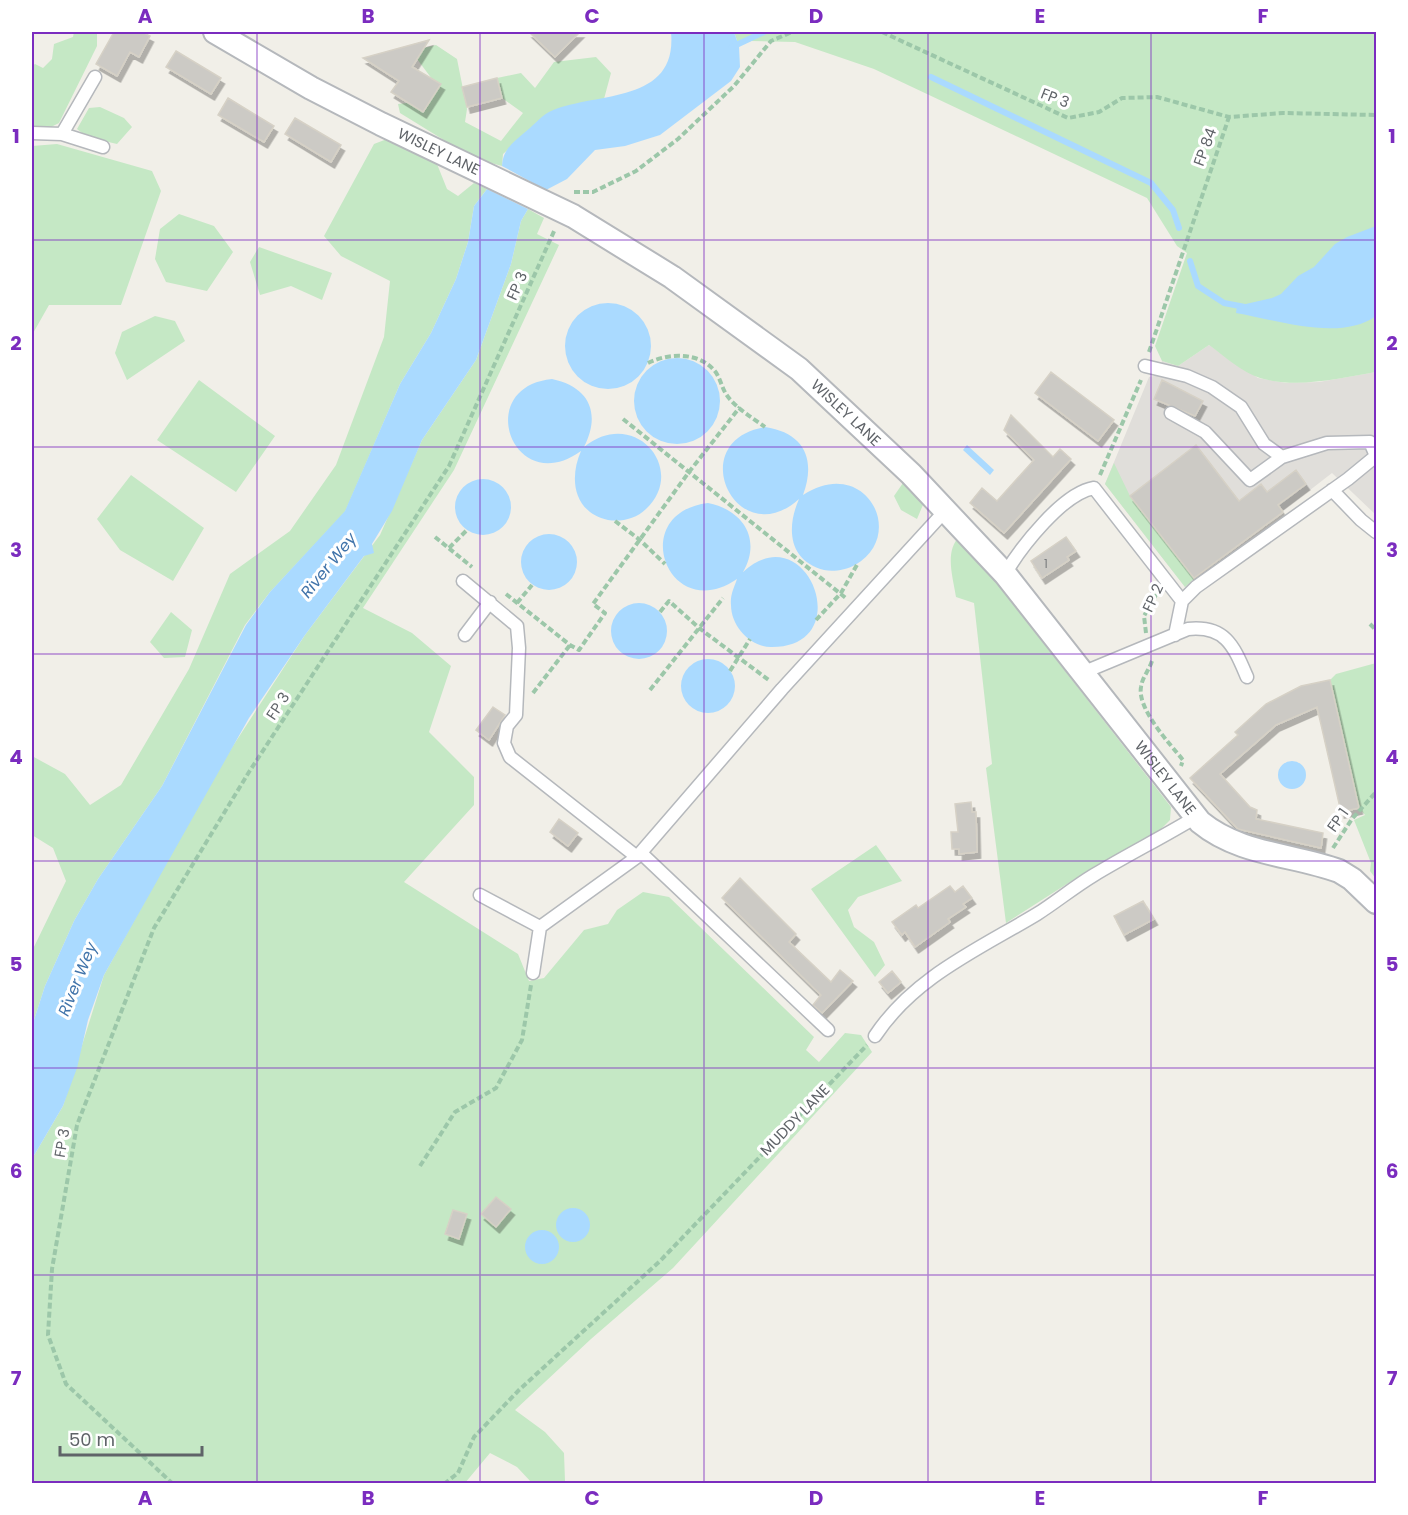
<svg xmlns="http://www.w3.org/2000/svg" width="1408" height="1515" viewBox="0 0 1408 1515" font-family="Poppins,sans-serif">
  <defs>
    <filter id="shadow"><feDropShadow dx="3.5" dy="6" stdDeviation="0" flood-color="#0004"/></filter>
  </defs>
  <rect width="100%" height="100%" fill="#f1efe8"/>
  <!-- industrial -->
  <path fill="#e0deda" d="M1209 345 1258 378 1286 383 1319 382 1376 372V515L1332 473 1185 587 1105 484 1149 377 1159 375 1162 361 1178 366Z"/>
  <!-- green -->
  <path fill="#c5e8c5" d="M74 32H97V46L59 123 49 128H32V66L35 64 43 68 52 59 54 44 73 37Z
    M734 32H1376V372C1339 378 1298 389 1260 378 1243 373 1224 356 1209 345L1178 366 1162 361 1155 346 1187 253 1177 246 1147 198 874 69 795 42 751 41 739 46Z
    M436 45 457 59 467 109 465 122 501 141 523 113 502 98 497 78 521 73 535 88 554 62 596 57 611 73 604 99 549 113 503 154 502 166 473 158 400 113 398 104 407 103 424 112 441 84 432 79 417 59 424 48Z
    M100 107 124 118 132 127 117 144 87 137 77 129 89 108Z
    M387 139 437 164 447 189 458 196 474 183 487 189 474 206 468 242 456 279 431 333 400 384 345 512 270 592 245 625 162 786 98 879 74 921 45 986 32 1026V951L66 881 53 848 32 835V756L65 774 90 805 121 785 189 669 230 574 290 531 336 465 384 337 390 281 341 256 324 236 374 144Z
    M57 144 152 171 161 191 121 305H49L32 335V146Z
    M528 209 544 218 537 234 559 245 454 470 363 608 412 633 451 666 429 732 474 777V805L404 882 518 954 529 981 544 978 584 930 608 924 617 910 643 892 669 897 814 1037 806 1050 819 1062 845 1033 861 1035 872 1052 673 1268 591 1339 515 1410 545 1432 564 1453 565 1481 532 1483 517 1467 490 1453 465 1483 32 1484V1159L63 1106 104 975 216 772 305 635 380 535 422 440 476 360 511 264 521 221Z
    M179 214 214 226 233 252 207 291 166 282 155 259 160 229Z
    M259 247 332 273 322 300 291 286 260 295 250 262Z
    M155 316 175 321 185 341 127 380 115 353 122 332Z
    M199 380 275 436 236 492 157 440Z
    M1114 463 1130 496 1194 579 1185 587 1105 484Z
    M131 475 204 528 173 581 120 550 97 519Z
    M905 480 925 500 917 519 901 510 894 496Z
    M960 536 1171 807 1170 820 1159 831 1095 866 1006 923 986 768 992 764 974 603 956 597C953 577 944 551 960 536Z
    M171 612 192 630 185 657 164 658 150 642Z
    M1376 663V879L1370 871 1371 863 1354 820 1365 815 1359 808 1330 680 1336 674Z
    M876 845 902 881 858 897 848 910 854 927 874 942 885 965 875 977 811 889Z"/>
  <!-- water -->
  <path fill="#aadaff" d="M671 32H734L739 46 740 67 731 81 660 135 625 146 595 150 567 179 546 190 502 166C503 150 512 143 524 133 532 127 540 117 549 112 593 91 678 106 671 32Z
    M487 189 528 209 521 221 511 264 476 360 422 440 392 511 372 544 374 553 364 556 305 635 249 718 104 975 88 1020 77 1068 63 1106 32 1159V1026L45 986 74 921 98 879 162 786 246 625 270 592 345 511 400 384 431 333 456 279 468 242 474 206Z
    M1376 226V316C1340 342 1277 320 1236 313L1237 306 1272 298 1281 294 1298 276 1314 267 1335 244 1347 237Z
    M565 346a43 43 0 1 1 86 0a43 43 0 1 1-86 0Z
    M634 401a43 43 0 1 1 86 0a43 43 0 1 1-86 0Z
    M552 379C590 387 601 414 584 447 635 406 688 470 646 509 636 519 621 522 608 520 573 512 569 478 581 451 513 500 472 387 552 379Z
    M765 427C805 433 816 460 803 495 865 454 908 535 855 565 846 570 833 572 824 570 787 560 787 526 799 499 737 555 682 441 765 427Z
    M967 445 994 470 990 475 963 450Z
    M455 507a28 28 0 1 1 56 0a28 28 0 1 1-56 0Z
    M708 503C743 510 762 539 743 572 807 513 859 648 771 647 750 647 731 626 731 605 730 595 734 588 737 579 668 626 626 513 708 503Z
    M521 562a28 28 0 1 1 56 0a28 28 0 1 1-56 0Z
    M611 631a28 28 0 1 1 56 0a28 28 0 1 1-56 0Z
    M681 686a27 27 0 1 1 54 0a27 27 0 1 1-54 0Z
    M1278 775a14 14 0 1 1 28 0a14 14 0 1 1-28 0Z
    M556 1225a17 17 0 1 1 34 0a17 17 0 1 1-34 0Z
    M525 1247a17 17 0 1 1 34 0a17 17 0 1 1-34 0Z"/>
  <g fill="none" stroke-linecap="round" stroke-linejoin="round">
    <!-- stream -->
    <path stroke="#aadaff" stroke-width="6" d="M732 47 764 32
      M931 77 1151 183 1173 210 1179 228
      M1190 261 1198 286 1224 303 1245 307"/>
  </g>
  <!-- building -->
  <path fill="#cccac5" stroke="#d6d1c6" stroke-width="1.5" filter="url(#shadow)" d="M114 32H142L150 36 139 57 130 52 117 76 96 64Z
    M529 32H580L555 57Z
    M429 40 412 67 441 84 423 112 391 92 399 81 363 58Z
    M176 51 221 78 211 94 166 67Z
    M497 78 502 98 467 107 462 87Z
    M228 98 274 126 264 142 218 115Z
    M295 118 341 145 331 162 285 134Z
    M1051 372 1114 420 1098 441 1035 393Z
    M1162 380 1203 401 1195 416 1154 399Z
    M1011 415 1053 457 1060 449 1071 459 1004 533 970 503 982 488 997 501 1034 460 1004 430Z
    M1196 445 1239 501 1261 484 1267 492 1296 470 1306 484 1278 505 1283 512 1194 578 1130 496Z
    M1066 537 1076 551 1067 557 1069 560 1042 578 1031 561Z
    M1330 680 1359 808 1341 812 1317 707 1276 725 1220 774 1250 807 1257 810 1256 819 1323 833 1321 848 1238 829 1190 778 1238 735 1235 732 1266 704 1301 686Z
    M493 707 505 715 489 740 476 730Z
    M971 802 972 812H976L977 852 959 854V849H952L951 832H958L955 804Z
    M559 819 578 833 568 846 550 832Z
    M740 878 796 934 789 942 831 982 840 970 853 981 822 1013 813 1005 821 995 722 898Z
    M950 886 955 892 963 886 972 898 963 904 966 907 948 919 950 922 915 947 905 932 902 935 892 922 916 905 918 908Z
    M1143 901 1154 919 1124 935 1114 916Z
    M892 971 901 982 888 993 879 982Z
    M496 1197 511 1209 496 1227 481 1214Z
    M453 1210 467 1214 459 1239 445 1234Z"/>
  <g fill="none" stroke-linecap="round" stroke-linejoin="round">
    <!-- lane casing -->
    <g stroke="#b5b8bc" stroke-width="15">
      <path id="lane" d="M32 133 62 134 95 77
        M62 134 103 147
        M1145 366 1187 376 1212 387 1241 407 1264 444 1282 457 1327 443 1370 442 1376 456 1348 479 1196 587 1182 601 1175 635
        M1171 413 1205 432 1250 480 1282 457
        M1332 490 1361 520 1376 532
        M1005 574C1021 547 1063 493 1094 488L1182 601
        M463 581 517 626 519 648 516 715 507 726 504 743 510 757 637 857
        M465 635 490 602
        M1082 673 1188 629C1226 625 1234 647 1247 677
        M641 853 828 1030
        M480 895 540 927 637 857 782 689 945 511
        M533 973 540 927
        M875 1036C914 977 979 949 1037 914 1056 902 1074 887 1094 875 1127 855 1163 837 1196 817"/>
    </g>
    <!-- street casing -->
    <g stroke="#b5b8bc" stroke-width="26">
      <g id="street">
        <path id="s1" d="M215 32 311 88 381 124 573 216 672 277 799 369 911 474 1005 574 1200 822C1240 855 1293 854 1339 871L1352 879 1376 902"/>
      </g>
    </g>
    <!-- path -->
    <path stroke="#9cc7a9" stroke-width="4" stroke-dasharray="6 3" stroke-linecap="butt" d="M882 32 1068 118 1099 112 1122 98 1157 97 1229 117 1283 113 1376 115
      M574 192H593L636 171 678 139 734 86 771 41 792 32
      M1149 352 1229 117
      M648 363C668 353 697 352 713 369 720 376 721 386 726 394 734 407 753 418 765 427
      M623 419 847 599
      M1100 475 1141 380
      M615 521 640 540 665 564
      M435 537 472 567
      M449 548 467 530
      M506 594 570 645 579 650 605 613 593 604 689 472 740 407
      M517 603 532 585
      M660 612 669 601 699 628 770 681
      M816 620 841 593 858 563
      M1370 624 1376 630
      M1146 633 1144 616 1158 591
      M1152 661C1149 670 1142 678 1141 687 1137 709 1170 744 1183 760L1181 766
      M730 671 750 639
      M650 690 723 598
      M533 693 570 645
      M1333 848 1352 819 1376 792
      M420 1166 455 1112 496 1088 522 1040 531 985
      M173 1484 66 1384 48 1335 52 1269 77 1125 154 928 249 772 449 466 555 229
      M444 1484 458 1473 474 1437 519 1390 660 1261 867 1045"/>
    <!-- lane -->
    <use href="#lane" stroke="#fff" stroke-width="12"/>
    <!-- street -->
    <use href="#street" stroke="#fff" stroke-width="22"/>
  </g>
  <!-- grid -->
  <path fill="none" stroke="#7b2cbf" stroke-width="1.5" stroke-opacity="0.55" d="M257 32V1484M480 32V1484M704 32V1484M928 32V1484M1151 32V1484M32 240H1376M32 447H1376M32 654H1376M32 861H1376M32 1068H1376M32 1275H1376"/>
  <g text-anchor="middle" stroke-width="6" stroke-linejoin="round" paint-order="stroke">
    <!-- number labels -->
    <g font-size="12" fill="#7a7d7f">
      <text x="1046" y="568">1</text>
    </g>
    <!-- street labels -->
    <g font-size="15" fill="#5f6368" stroke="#fff">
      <text transform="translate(1055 98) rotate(21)" y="5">FP 3</text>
      <text transform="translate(1205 147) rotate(-70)" y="5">FP 84</text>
      <text dy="5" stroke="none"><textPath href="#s1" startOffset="254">WISLEY LANE</textPath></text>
      <text transform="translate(517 286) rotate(-66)" y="5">FP 3</text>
      <text dy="5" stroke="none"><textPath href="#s1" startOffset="740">WISLEY LANE</textPath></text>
      <text transform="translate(1153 598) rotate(-65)" y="5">FP 2</text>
      <text transform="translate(278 706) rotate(-57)" y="5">FP 3</text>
      <text dy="5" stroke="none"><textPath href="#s1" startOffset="1226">WISLEY LANE</textPath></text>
      <text transform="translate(1338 820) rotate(-54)" y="5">FP 1</text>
      <text transform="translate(795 1120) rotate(-46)" y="5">MUDDY LANE</text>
      <text transform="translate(62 1143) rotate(-80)" y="5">FP 3</text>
    </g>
    <!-- water labels -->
    <g font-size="16" font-style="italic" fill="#4174aa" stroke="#fff">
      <text transform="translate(328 565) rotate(-51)" y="6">River Wey</text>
      <text transform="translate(77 979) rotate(-68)" y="6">River Wey</text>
    </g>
  </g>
  <!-- border -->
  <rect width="1408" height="1515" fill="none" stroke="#ffffff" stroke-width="66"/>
  <!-- scale -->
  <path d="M60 1446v9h142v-9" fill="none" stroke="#5f6368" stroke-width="3"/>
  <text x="69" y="1446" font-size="18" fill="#5f6368" stroke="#ffffff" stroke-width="4.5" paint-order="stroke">50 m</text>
  <rect x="33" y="33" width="1342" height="1449" fill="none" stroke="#7b2cbf" stroke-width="2"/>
  <g font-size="20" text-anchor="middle" font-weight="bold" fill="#7b2cbf">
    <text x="145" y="23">A</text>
    <text x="368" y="23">B</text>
    <text x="592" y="23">C</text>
    <text x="816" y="23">D</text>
    <text x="1040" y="23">E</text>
    <text x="1263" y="23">F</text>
    <text x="16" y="143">1</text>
    <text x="1392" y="143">1</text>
    <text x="16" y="350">2</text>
    <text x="1392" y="350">2</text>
    <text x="16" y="557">3</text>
    <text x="1392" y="557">3</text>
    <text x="16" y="764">4</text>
    <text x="1392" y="764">4</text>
    <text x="16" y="971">5</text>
    <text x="1392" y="971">5</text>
    <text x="16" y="1178">6</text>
    <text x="1392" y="1178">6</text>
    <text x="16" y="1385">7</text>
    <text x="1392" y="1385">7</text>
    <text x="145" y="1505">A</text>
    <text x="368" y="1505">B</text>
    <text x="592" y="1505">C</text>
    <text x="816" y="1505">D</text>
    <text x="1040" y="1505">E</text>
    <text x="1263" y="1505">F</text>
  </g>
</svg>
